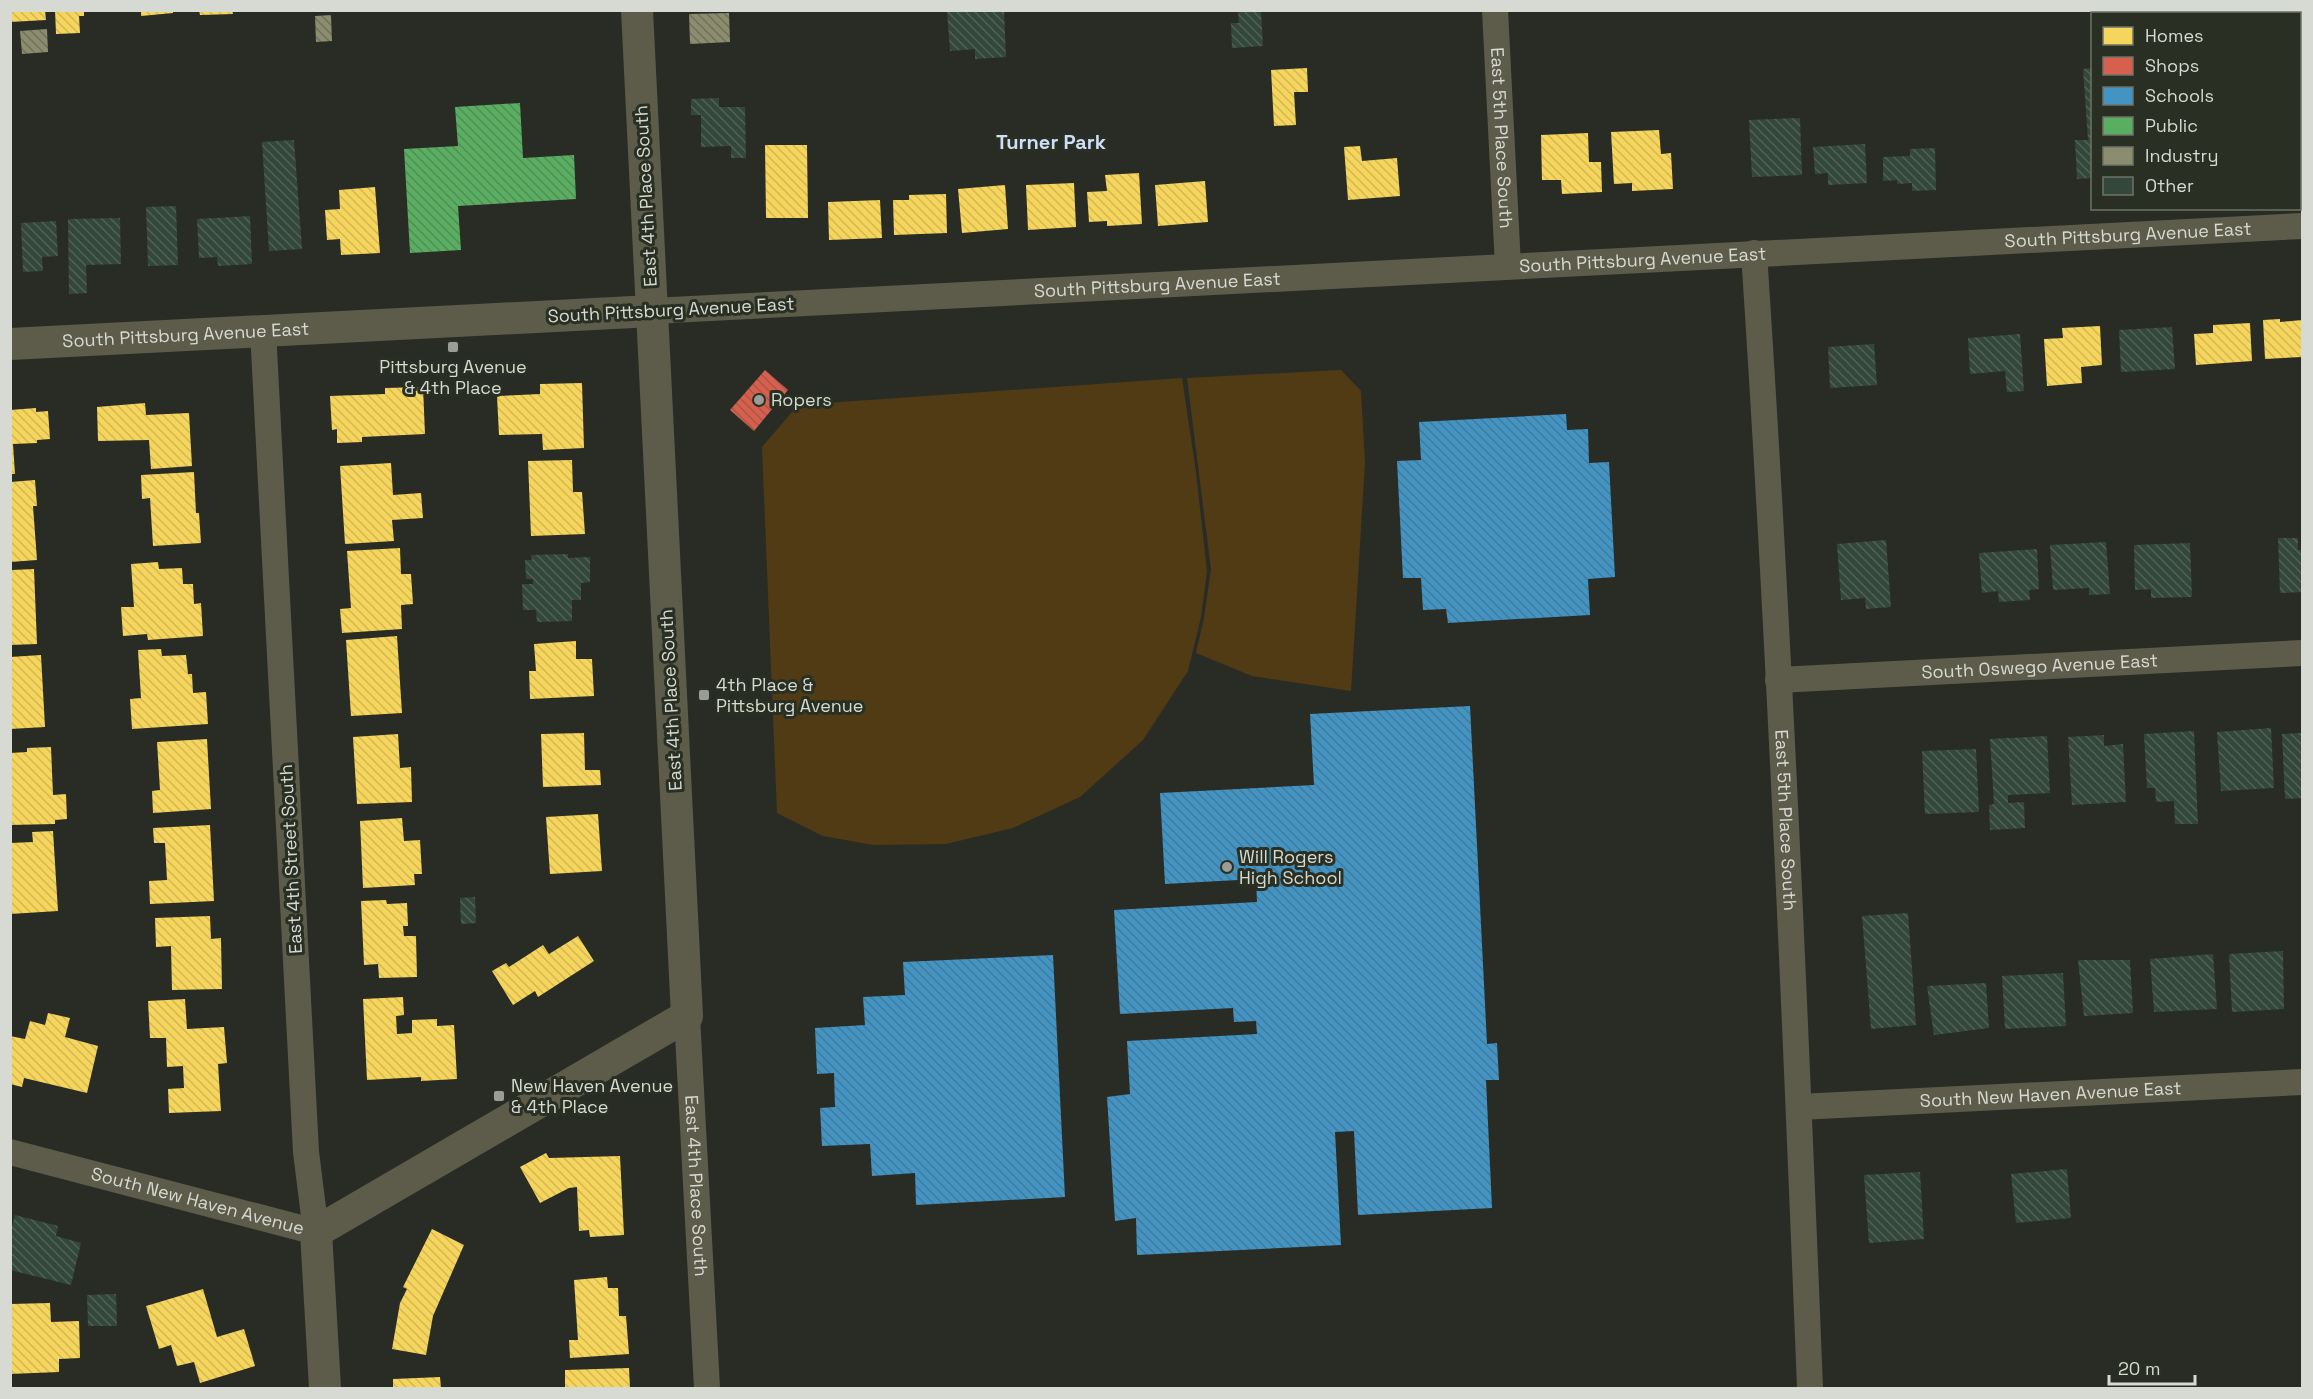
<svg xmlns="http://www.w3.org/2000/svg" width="2313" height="1399" viewBox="0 0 2313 1399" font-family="'Space Grotesk',sans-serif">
  <defs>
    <pattern id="homes-back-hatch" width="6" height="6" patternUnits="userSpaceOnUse" patternTransform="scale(1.5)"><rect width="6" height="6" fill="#f6d55c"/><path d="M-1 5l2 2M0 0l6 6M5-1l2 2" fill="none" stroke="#d2b756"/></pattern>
    <pattern id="shops-back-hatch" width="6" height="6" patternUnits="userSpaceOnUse" patternTransform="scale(1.5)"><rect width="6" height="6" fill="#d6604d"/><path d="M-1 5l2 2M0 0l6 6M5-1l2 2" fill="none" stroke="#a95749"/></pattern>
    <pattern id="schools-back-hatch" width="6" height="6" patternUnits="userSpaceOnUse" patternTransform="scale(1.5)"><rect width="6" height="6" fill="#4393c3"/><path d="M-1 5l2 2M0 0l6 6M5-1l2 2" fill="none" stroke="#427a9b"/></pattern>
    <pattern id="public-back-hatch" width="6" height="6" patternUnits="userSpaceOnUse" patternTransform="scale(1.5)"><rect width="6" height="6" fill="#5aae61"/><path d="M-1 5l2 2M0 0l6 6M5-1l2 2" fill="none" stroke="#528d57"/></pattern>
    <pattern id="industry-back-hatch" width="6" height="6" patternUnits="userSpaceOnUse" patternTransform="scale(1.5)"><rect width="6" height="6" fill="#8c8c6e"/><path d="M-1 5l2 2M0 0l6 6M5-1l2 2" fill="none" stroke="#71725e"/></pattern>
    <pattern id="building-back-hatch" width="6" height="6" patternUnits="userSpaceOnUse" patternTransform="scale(1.5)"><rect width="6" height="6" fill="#33473a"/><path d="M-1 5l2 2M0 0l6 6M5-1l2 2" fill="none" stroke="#506156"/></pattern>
  </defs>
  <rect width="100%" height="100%" fill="#292c25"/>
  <!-- green -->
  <path fill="#513b15" d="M1341 370 1361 391 1365 463 1351 691 1252 676 1196 653 1204 618 1211 569 1187 378Z
    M1182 378 1196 472 1207 571 1201 617 1188 671 1143 740 1080 797 1013 828 946 844 873 845 823 836 777 813 762 447 798 405Z"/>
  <!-- homes -->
  <path fill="url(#homes-back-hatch)" d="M10 10H45L46 20 10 22Z
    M55 10H84V16H79L80 33 56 34Z
    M141 10H173V13L141 16Z
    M199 10H232L233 14 200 15Z
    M1307 68 1308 92H1294L1296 125 1274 126 1271 70Z
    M2302 85V145H2300V86Z
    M1659 130 1661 154 1671 153 1673 189 1632 191V183L1614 184 1611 132Z
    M1588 133 1589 162H1601L1602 192 1562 194 1561 180H1542L1541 135Z
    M765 145H807L808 218H766Z
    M1360 146 1362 161 1397 158 1400 196 1348 200 1344 147Z
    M1139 173 1142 224 1107 226V221L1089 222 1087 192 1107 191 1105 175Z
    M1205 181 1208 222 1158 226 1155 185Z
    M1074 183 1076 227 1028 230 1026 185Z
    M1005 185 1008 229 962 233 958 189Z
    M375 187 380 253 341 255 340 239 327 240 325 210 340 209 339 190Z
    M946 194 947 233 894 235 893 200H909V195Z
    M880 200 882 238 829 240 828 202Z
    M2280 319V322L2302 320V357L2265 359 2263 320Z
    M2250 323 2252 361 2196 365 2194 334 2213 333V325Z
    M2100 326 2102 365 2081 367 2082 383 2047 386 2044 339 2063 338 2062 328Z
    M582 383 584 448 543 450 542 434 499 435 497 396 540 394V384Z
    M423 387 425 434 362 437V442L337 443V429L332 430 330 396 385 394V388Z
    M145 403 146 415 189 413 192 466 151 469 149 440 98 441 97 407Z
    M36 408V412L48 411 50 439 37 440V443L13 444 15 474H10V410Z
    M572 460 573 492H582L585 534 531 536 528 461Z
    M391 463 393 495 421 493 423 518 392 520 394 541 345 544 340 466Z
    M194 472 196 513H199L201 543 153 546 150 498 142 499 141 475Z
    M35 480 37 506H33L37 560 10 562V482Z
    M400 548 401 574H411L413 604 401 605 402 629 342 633 340 609 351 608 347 551Z
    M158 562 159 569 182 568 183 584H193L194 604 201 603 203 636 148 640 147 634 123 636 121 607H134L131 564Z
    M34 569 37 644 10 645 12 570Z
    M397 636 402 713 351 716 346 640Z
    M576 641V659H592L594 696 530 699 529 671H536L534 644Z
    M161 649 162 656 186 655 188 674H192L193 693 206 692 208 724 132 729 130 699 141 698 138 650Z
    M41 655 45 727 10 729V657Z
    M584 733 585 770H600L601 785 543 787 541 734Z
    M398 734 400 768 411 767 412 802 357 804 353 737Z
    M207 739 211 809 153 813 152 791 160 790 157 742Z
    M51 747 53 795 66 794 67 819 55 820V824L10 825V753L27 752V748Z
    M598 814 602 871 550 874 546 817Z
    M402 818 404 841 420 840 422 874H414L415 885 363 888 360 821Z
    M210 825 214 901 150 904 149 881 167 880 165 843H154L153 828Z
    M53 831 58 911 10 914V843L33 842 32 832Z
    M386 900 387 904 407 903 408 926H403L404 936H416L417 977 379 978 378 964 364 965 361 901Z
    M210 916 211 939 221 938 222 989 172 990 171 946 156 947 155 918Z
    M578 936 594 961 538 997 535 991 513 1005 492 971 506 963 509 967 543 945 549 954Z
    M403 997 404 1015 396 1016 397 1034 412 1033V1020L437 1019V1026L454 1025 457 1079 421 1081V1077L367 1080 363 999Z
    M185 999 187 1029 224 1027 227 1063 218 1064 221 1111 169 1113 168 1089 184 1088 183 1066 167 1067 166 1038H150L148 1001Z
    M48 1013 70 1018 65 1037 98 1046 87 1093 24 1078 22 1087 10 1084V1036L25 1039 30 1021 45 1025Z
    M546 1153 549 1158 620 1156 624 1235 590 1237 589 1230 579 1231 577 1187 569 1188 540 1203 520 1167Z
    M432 1229 464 1245 433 1316 426 1355 392 1349 400 1303 407 1289 403 1287Z
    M607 1277 608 1288H618L619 1316H626L629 1354 570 1358 569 1340H578L574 1280Z
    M203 1289 217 1337 244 1329 255 1366 200 1383 194 1362 177 1366 171 1345 159 1349 146 1306Z
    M50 1303 51 1322 79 1321 80 1358 59 1359V1372L10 1374V1304Z
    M629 1368 630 1388H565V1370Z
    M440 1377 441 1388H393V1379Z"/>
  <!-- shops -->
  <path fill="url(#shops-back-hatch)" d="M765 370 788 390 754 431 730 410Z"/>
  <!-- schools -->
  <path fill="url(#schools-back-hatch)" d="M1566 414 1567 430 1588 429 1589 463 1609 462 1615 577 1588 579 1590 615 1448 623 1446 609 1423 610 1421 578H1403L1397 461 1421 460 1419 422Z
    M1470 706 1487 1044 1497 1043 1499 1080H1486L1492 1208 1358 1215 1354 1131 1335 1132 1341 1245 1137 1255 1136 1218 1115 1221 1107 1097 1130 1094 1127 1041 1257 1034 1256 1021 1234 1022 1233 1008 1120 1014 1114 910 1257 902 1256 879 1165 884 1160 793 1314 785 1310 714Z
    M1053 955 1065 1197 916 1205 915 1173 872 1176 870 1144 822 1146 820 1108 835 1107 834 1073 817 1074 815 1028 865 1025 863 997 905 995 903 962Z"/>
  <!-- public -->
  <path fill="url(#public-back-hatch)" d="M520 103 523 158 574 155 576 199 458 206 461 250 410 253 404 149 458 146 455 107Z"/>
  <!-- industry -->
  <path fill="url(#industry-back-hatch)" d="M729 13 730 42 690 44 689 14Z
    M331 15 332 41 316 42 315 16Z
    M47 29 48 52 22 54 20 31Z"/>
  <!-- building -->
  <path fill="url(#building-back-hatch)" d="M1004 10 1006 57 975 59V49L950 51 947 12Z
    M1238 10H1261L1263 46 1232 48 1231 23H1239Z
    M2092 68V178L2077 179 2075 140H2088L2083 69Z
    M719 98V107H745L746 158H731V146L701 147V115H691V99Z
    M1800 118 1802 175 1752 177 1749 120Z
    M294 140 302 249 269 251 262 142Z
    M1865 144 1867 183 1828 185V173L1815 174 1813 147Z
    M1935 148 1936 190 1912 191V183L1897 184V180L1883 181V157L1910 156V149Z
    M176 206 178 265 148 266 146 207Z
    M250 216 252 264 218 266 217 257 199 258 197 219Z
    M120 218 121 264 86 265 87 293 69 294 68 219Z
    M56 221 58 256 42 257 43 271 23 272 21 223Z
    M2172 327 2175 369 2121 372 2119 330Z
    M2020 334 2024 391 2007 392 2005 371 1970 374 1968 338Z
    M1874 344 1877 385 1830 388 1828 347Z
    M2278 538H2298V550H2302V592L2280 593Z
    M1886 540 1891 607 1866 609 1865 598 1841 600 1837 544Z
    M2106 542 2110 594 2089 595V588L2053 590 2050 545Z
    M2190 543 2192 597 2151 598V589L2135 590 2134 545Z
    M2037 549 2039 589 2029 590 2030 600 1999 602 1998 591 1982 593 1979 553Z
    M568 554V558L590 557V582L581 583V600H572V621L537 622 536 610H523L522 584H533V579H526L525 560H532L531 555Z
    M2271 728 2274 788 2221 791 2217 732Z
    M2194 731 2198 824H2175L2174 801 2156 802 2155 788H2147L2144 734Z
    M2302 733V798L2285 799 2282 734Z
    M2104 735V746L2123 744 2126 802 2072 805 2068 737Z
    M2047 736 2050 793 2008 795V803L2024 802 2025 828 1990 830 1989 805 1994 804 1990 739Z
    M1976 749 1979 812 1925 814 1922 751Z
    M475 897 476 923 461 924 460 898Z
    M1908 913 1916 1025 1871 1029 1862 916Z
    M2283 951 2284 1009 2232 1012 2229 954Z
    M2213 954 2217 1009 2154 1012 2150 959Z
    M2078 960H2130L2133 1013 2084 1016Z
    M2063 973 2066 1026 2005 1029 2002 976Z
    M1986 983 1989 1028 1934 1035 1927 986Z
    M2067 1169 2071 1218 2016 1223 2011 1174Z
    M1920 1172 1924 1239 1869 1243 1864 1175Z
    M15 1215 58 1226 56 1236 81 1243 71 1285 10 1270V1234Z
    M116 1294 117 1326H88L87 1295Z"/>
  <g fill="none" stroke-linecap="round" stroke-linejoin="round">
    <!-- minor -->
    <g stroke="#5d5c4a" stroke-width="26">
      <path id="s1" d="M1495 10 1508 266"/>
      <path id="s2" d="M1754 253C1779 631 1795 1010 1810 1388"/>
      <path id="s3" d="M652 311 2302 226"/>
      <path id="s4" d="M1778 680 2302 653"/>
      <path id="s5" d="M687 1016 707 1388"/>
      <path id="s6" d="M1799 1107 2302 1082"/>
      <path id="s7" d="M10 1152 316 1232 306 1152 263 330"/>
    </g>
    <!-- tertiary -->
    <g stroke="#5d5c4a" stroke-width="32">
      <path id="s8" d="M10 344 652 311"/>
      <path d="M325 1388 316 1232 687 1016 637 10"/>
    </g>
  </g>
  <!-- markers -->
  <g fill="#999d95" stroke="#292f22" stroke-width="2">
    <rect x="447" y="341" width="12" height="12" rx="3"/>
    <circle cx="759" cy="400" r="6"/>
    <rect x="698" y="689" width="12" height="12" rx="3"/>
    <circle cx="1227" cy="867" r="6"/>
    <rect x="493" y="1090" width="12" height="12" rx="3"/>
  </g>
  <g text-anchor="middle" stroke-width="6" stroke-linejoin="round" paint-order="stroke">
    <!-- street labels -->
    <g font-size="18" fill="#d6dad2" stroke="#292f22">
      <text dy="6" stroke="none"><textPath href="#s1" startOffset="128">East 5th Place South</textPath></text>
      <text transform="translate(646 196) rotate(-93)" y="6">East 4th Place South</text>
      <text dy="6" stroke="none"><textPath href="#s3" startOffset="1478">South Pittsburg Avenue East</textPath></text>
      <text dy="6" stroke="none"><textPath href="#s3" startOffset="992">South Pittsburg Avenue East</textPath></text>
      <text dy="6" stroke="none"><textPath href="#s3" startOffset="506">South Pittsburg Avenue East</textPath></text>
      <text transform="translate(671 310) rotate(-3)" y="6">South Pittsburg Avenue East</text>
      <text dy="6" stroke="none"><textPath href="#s8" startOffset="176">South Pittsburg Avenue East</textPath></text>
      <text dy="6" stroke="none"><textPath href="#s4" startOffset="262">South Oswego Avenue East</textPath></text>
      <text transform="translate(671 700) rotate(-93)" y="6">East 4th Place South</text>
      <text dy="6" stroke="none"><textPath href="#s2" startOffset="568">East 5th Place South</textPath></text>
      <text transform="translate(291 859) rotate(-93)" y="6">East 4th Street South</text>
      <text dy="6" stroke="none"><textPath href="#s6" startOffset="252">South New Haven Avenue East</textPath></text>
      <text dy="6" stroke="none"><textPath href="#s5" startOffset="170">East 4th Place South</textPath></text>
      <text dy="6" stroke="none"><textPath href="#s7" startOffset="194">South New Haven Avenue</textPath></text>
    </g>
    <!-- poi labels -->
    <g font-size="18" fill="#d6dad2" stroke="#292f22" text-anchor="start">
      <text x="453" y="373" text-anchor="middle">Pittsburg Avenue<tspan x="453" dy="21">&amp; 4th Place</tspan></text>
      <text x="771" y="406">Ropers</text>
      <text x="716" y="691">4th Place &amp;<tspan x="716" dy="21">Pittsburg Avenue</tspan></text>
      <text x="1239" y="863">Will Rogers<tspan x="1239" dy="21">High School</tspan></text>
      <text x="511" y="1092">New Haven Avenue<tspan x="511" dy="21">&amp; 4th Place</tspan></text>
    </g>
    <!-- neighbourhood labels -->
    <g font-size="20" font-weight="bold" fill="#cfdef8" stroke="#292f22">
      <text x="1051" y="149">Turner Park</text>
    </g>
  </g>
  <!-- border -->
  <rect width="2313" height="1399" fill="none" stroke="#d6dad2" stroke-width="24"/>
  <!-- legend -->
  <rect x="2091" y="12" width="210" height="198" fill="#292f22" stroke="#6e7368" stroke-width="1.5"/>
  <rect x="2103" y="27" width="30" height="18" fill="#f6d55c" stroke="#6e7368" stroke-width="1.5"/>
  <text x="2145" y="42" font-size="18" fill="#d6dad2">Homes</text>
  <rect x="2103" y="57" width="30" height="18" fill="#d6604d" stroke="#6e7368" stroke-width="1.5"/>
  <text x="2145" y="72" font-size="18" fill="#d6dad2">Shops</text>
  <rect x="2103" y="87" width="30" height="18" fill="#4393c3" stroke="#6e7368" stroke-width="1.5"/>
  <text x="2145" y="102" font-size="18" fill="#d6dad2">Schools</text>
  <rect x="2103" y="117" width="30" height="18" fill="#5aae61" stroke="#6e7368" stroke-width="1.5"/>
  <text x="2145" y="132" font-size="18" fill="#d6dad2">Public</text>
  <rect x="2103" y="147" width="30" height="18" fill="#8c8c6e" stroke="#6e7368" stroke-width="1.5"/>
  <text x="2145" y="162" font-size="18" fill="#d6dad2">Industry</text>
  <rect x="2103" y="177" width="30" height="18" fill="#33473a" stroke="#6e7368" stroke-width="1.5"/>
  <text x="2145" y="192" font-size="18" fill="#d6dad2">Other</text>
  <!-- scale -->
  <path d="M2109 1375v9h86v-9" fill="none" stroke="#d6dad2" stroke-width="3"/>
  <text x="2118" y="1375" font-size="18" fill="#d6dad2" stroke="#292f22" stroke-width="4.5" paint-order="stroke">20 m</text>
</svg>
